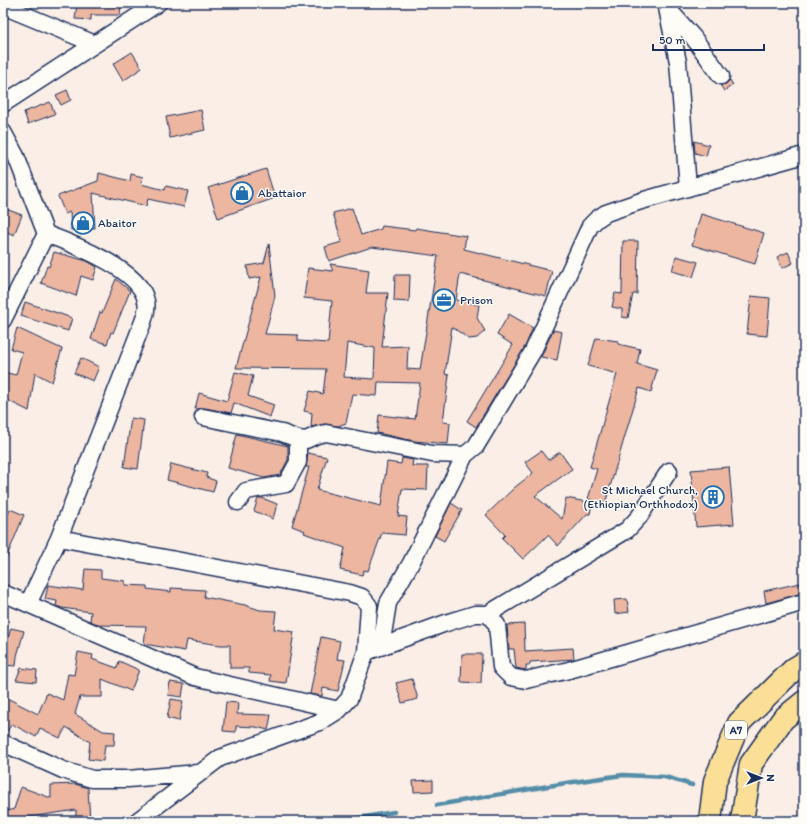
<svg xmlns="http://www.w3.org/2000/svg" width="807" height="824" viewBox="0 0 807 824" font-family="Itim,sans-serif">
  <rect width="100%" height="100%" fill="#faeee6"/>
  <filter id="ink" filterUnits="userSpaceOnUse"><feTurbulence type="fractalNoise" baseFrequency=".025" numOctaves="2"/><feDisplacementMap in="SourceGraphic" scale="8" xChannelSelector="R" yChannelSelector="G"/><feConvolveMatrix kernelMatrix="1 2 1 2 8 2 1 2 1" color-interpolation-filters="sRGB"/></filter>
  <g filter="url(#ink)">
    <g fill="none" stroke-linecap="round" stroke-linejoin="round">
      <!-- stream -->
      <path stroke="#558da8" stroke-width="4.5" d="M437 805 566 783 623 775 665 777 692 785
        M341 821 394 812"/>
    </g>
    <!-- building -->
    <path fill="#ecb6a1" stroke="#1b2f5e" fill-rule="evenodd" d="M77 3H121L120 15H91V20L75 19Z
      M132 52 142 68 123 81 113 64Z
      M730 80 733 85 724 91 720 85 726 84Z
      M67 90 71 100 61 105 56 95Z
      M50 102 55 114 28 124 24 112Z
      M201 110 205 130 170 138 166 117Z
      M694 141 709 145 706 156 695 153Z
      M266 169 275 198 218 218 208 188Z
      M99 173 130 181 131 174 143 177 141 184 165 190 166 186 188 191 184 207 148 199 146 206 93 193 95 228 71 230 70 212 65 214 58 196 98 181Z
      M3 208 22 215 14 235 3 230Z
      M352 208 361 235 381 229 382 226 415 230 416 228 466 236 464 249 552 271 546 296 460 274 456 300 479 305 477 318 485 331 477 338 469 339 452 327 445 374 449 375 443 422 450 423 448 444 414 441 377 433 379 415 415 419 420 383 378 382 377 396 352 394 346 423 338 426 324 424 311 427 312 413 304 411 310 391 323 394 326 369 236 368 261 277 249 279 247 266 264 263 269 244 275 296 265 334 298 335V341L328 343 332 301 304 298 308 268 333 271 330 264 369 270 366 293H388L382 347 408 346 407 369 420 370 438 256 372 247 329 261 325 247 342 242 333 213ZM347 343 375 348 374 379 344 377Z
      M701 214 764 233 755 264 692 245Z
      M623 241H638L637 294H633L628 318 622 317V309L612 307 615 293 622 294Z
      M54 252 87 261 97 267 93 280 81 276 76 296 41 283 47 266 49 267Z
      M788 252 793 263 782 268 777 257Z
      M676 256 698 262 693 277 672 271Z
      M395 275H410L409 302 394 301Z
      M116 279 130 291 113 333 111 332 107 344 91 339 100 312 102 313Z
      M751 296 770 298 767 336 747 334Z
      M25 302 72 318 68 331 21 316Z
      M509 314 533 328 525 347 476 427 467 421 513 345 497 335Z
      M17 328 62 349 52 382 35 373 29 411 3 398V372L16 375 22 352 11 349Z
      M553 330 562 332 557 360 541 357Z
      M596 338 618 341V344L640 349 637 364 657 370 651 392 639 388 605 504 588 499 597 469 590 467 617 374 588 366Z
      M81 358 99 367 93 381 74 373Z
      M235 372 253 376 248 396 274 405 270 417 234 403 231 413 205 408 195 409 199 393 227 401Z
      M131 418 144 420 138 469 124 467Z
      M237 434 288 446V460L280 475 264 478 228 468Z
      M541 451 548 460 560 452 572 469 535 496 562 519 566 498 592 503 590 514H587L558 546 548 535 523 559 502 538 505 535 486 515 514 488 533 473 525 462Z
      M308 453 327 457 317 490 381 506 387 462 401 464 402 458 413 460 412 466H428L427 490 402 489 398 516 407 517 405 535 382 533 368 571 364 570 362 575 340 570 345 548 304 533 305 531 292 526 309 467H306Z
      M171 464 207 473 206 477 216 481 213 492 167 480Z
      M729 467 734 524 696 527 691 470Z
      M258 498H262L277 504 273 519 254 511Z
      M451 503 462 510 444 541 435 536Z
      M10 509 24 515 3 566V527Z
      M85 569 101 570V578L125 581V585L147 586V589L171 592V588L205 590 204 597 245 605 260 610 276 611 274 629 294 632 286 683 270 681 271 675 249 673V668H230V645H220L187 640 185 651 144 644 146 626 100 625 90 621 91 612 62 608 56 606 57 601 45 599 48 585 83 590Z
      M800 583 802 593 766 603 764 591Z
      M627 599 629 612 615 614 614 600Z
      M524 624 525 651 573 648 574 659 530 662V665H526V670L516 668 514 649H509L507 625Z
      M11 628 24 631 17 656 16 666 3 665 4 652Z
      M321 637 340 641 337 659 345 660 338 691 323 688 322 696 310 694Z
      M78 652 93 655 92 659 117 668 119 661 139 670 131 691 102 679V697H80L75 714 103 731 115 732 114 745H105L103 761 88 759 90 742 66 727 60 738 40 728 36 737 12 724 5 734H3V707L7 698 38 714 47 693 63 700 68 674 74 675Z
      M462 654H482L481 683 461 682Z
      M21 668 37 670 36 682 16 680Z
      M412 679 418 699 402 703 396 683Z
      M170 682 184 684 182 697 168 695Z
      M171 699 183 701 179 721 167 718Z
      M226 702 238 703 237 714 271 715 268 730 256 727 236 726V732L223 731Z
      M433 780V791L414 792 413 781Z
      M75 784 88 788 90 821H76V810L3 821V812L14 809 21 787 51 798V785Z"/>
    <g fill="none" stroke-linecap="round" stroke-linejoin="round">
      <!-- minor casing -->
      <g stroke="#1b2f5e" stroke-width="19">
        <path id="minor" d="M3 6 95 44
          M667 8 678 62 688 188
          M670 11 693 37 721 76
          M3 104 158 3
          M3 132 16 156 46 234C73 244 141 270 146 301 148 307 145 316 143 322L59 538 28 604
          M3 320 46 234
          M203 417 282 433 298 439 306 440 317 435 326 433 432 454 465 455 476 446 533 351 590 226 597 219 606 213 641 201 804 155
          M238 502 246 491 286 484 298 462V439
          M59 538 350 593 362 597 369 606 366 652 349 699 339 710 320 722 220 758 137 821
          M3 593 195 677 339 710
          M488 614 497 625 501 667 511 677 526 680 569 670 804 602
          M381 647 388 603 411 563 465 455
          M366 652 446 623 475 614H488L627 530 639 517 669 471
          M3 743 63 770 92 779H128L198 773"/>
      </g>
      <!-- trunk casing -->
      <g stroke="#1b2f5e" stroke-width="25">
        <path id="trunk" d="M710 821 715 781 739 723 794 669 804 663
          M742 821 751 764 783 719 804 702"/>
      </g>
      <!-- minor -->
      <use href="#minor" stroke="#fdfcf7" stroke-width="16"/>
      <!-- trunk -->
      <use href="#trunk" stroke="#fbdf96" stroke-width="22"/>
    </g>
  </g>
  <!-- icons -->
  <defs>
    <g id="shop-ring" transform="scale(1.15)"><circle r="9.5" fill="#fdfcf7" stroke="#1f6fb2" stroke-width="1.5"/><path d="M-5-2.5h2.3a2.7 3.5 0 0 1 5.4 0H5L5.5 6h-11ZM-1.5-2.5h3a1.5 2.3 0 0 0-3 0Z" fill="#1f6fb2"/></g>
    <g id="office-ring" transform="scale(1.15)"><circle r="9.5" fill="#fdfcf7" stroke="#1f6fb2" stroke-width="1.5"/><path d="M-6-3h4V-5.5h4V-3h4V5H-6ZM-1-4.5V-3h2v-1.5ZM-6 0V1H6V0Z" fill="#1f6fb2"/></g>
    <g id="building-ring" transform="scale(1.15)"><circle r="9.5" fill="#fdfcf7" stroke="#1f6fb2" stroke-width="1.5"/><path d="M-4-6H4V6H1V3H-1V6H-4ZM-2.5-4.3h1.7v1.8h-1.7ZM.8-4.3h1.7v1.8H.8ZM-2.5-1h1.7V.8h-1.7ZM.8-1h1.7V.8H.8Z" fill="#1f6fb2"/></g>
  </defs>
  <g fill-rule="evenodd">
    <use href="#shop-ring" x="242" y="193"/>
    <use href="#shop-ring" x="83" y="223"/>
    <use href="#office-ring" x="444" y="300"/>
    <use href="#building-ring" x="713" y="497"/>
  </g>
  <g text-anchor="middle" stroke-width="3" stroke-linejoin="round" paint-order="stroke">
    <!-- shield labels -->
    <rect fill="#fdfcf7" stroke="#5f6c8c" stroke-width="1" x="725" y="721" width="22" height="18" rx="3"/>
    <g font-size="11" font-weight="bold" fill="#1b2f5e">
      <text x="736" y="734">A7</text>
    </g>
    <!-- poi labels -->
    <g font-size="12" fill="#1b2f5e" stroke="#fdfcf7" text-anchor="start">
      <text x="258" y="197">Abattaior</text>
      <text x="98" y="227">Abaitor</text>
      <text x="460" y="304">Prison</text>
      <text x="698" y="494" text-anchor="end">St Michael Church,<tspan x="698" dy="14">(Ethiopian Orthhodox)</tspan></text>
    </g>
  </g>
  <!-- margin -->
  <rect width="807" height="824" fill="none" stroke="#fdfcf7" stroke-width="16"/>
  <rect x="8" y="8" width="791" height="808" fill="none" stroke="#1b2f5e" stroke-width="1.5" filter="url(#ink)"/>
  <!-- north arrow -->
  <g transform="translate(761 778) rotate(90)" stroke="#fdfcf7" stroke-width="3" paint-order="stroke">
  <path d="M0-3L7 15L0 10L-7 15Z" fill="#1b2f5e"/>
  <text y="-6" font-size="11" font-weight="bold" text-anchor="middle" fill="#1b2f5e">N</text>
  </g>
  <!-- scale -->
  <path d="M653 44v6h111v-6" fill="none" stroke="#1b2f5e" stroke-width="2"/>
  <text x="659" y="44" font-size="12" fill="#1b2f5e" stroke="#fdfcf7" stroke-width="3" paint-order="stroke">50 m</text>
</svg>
